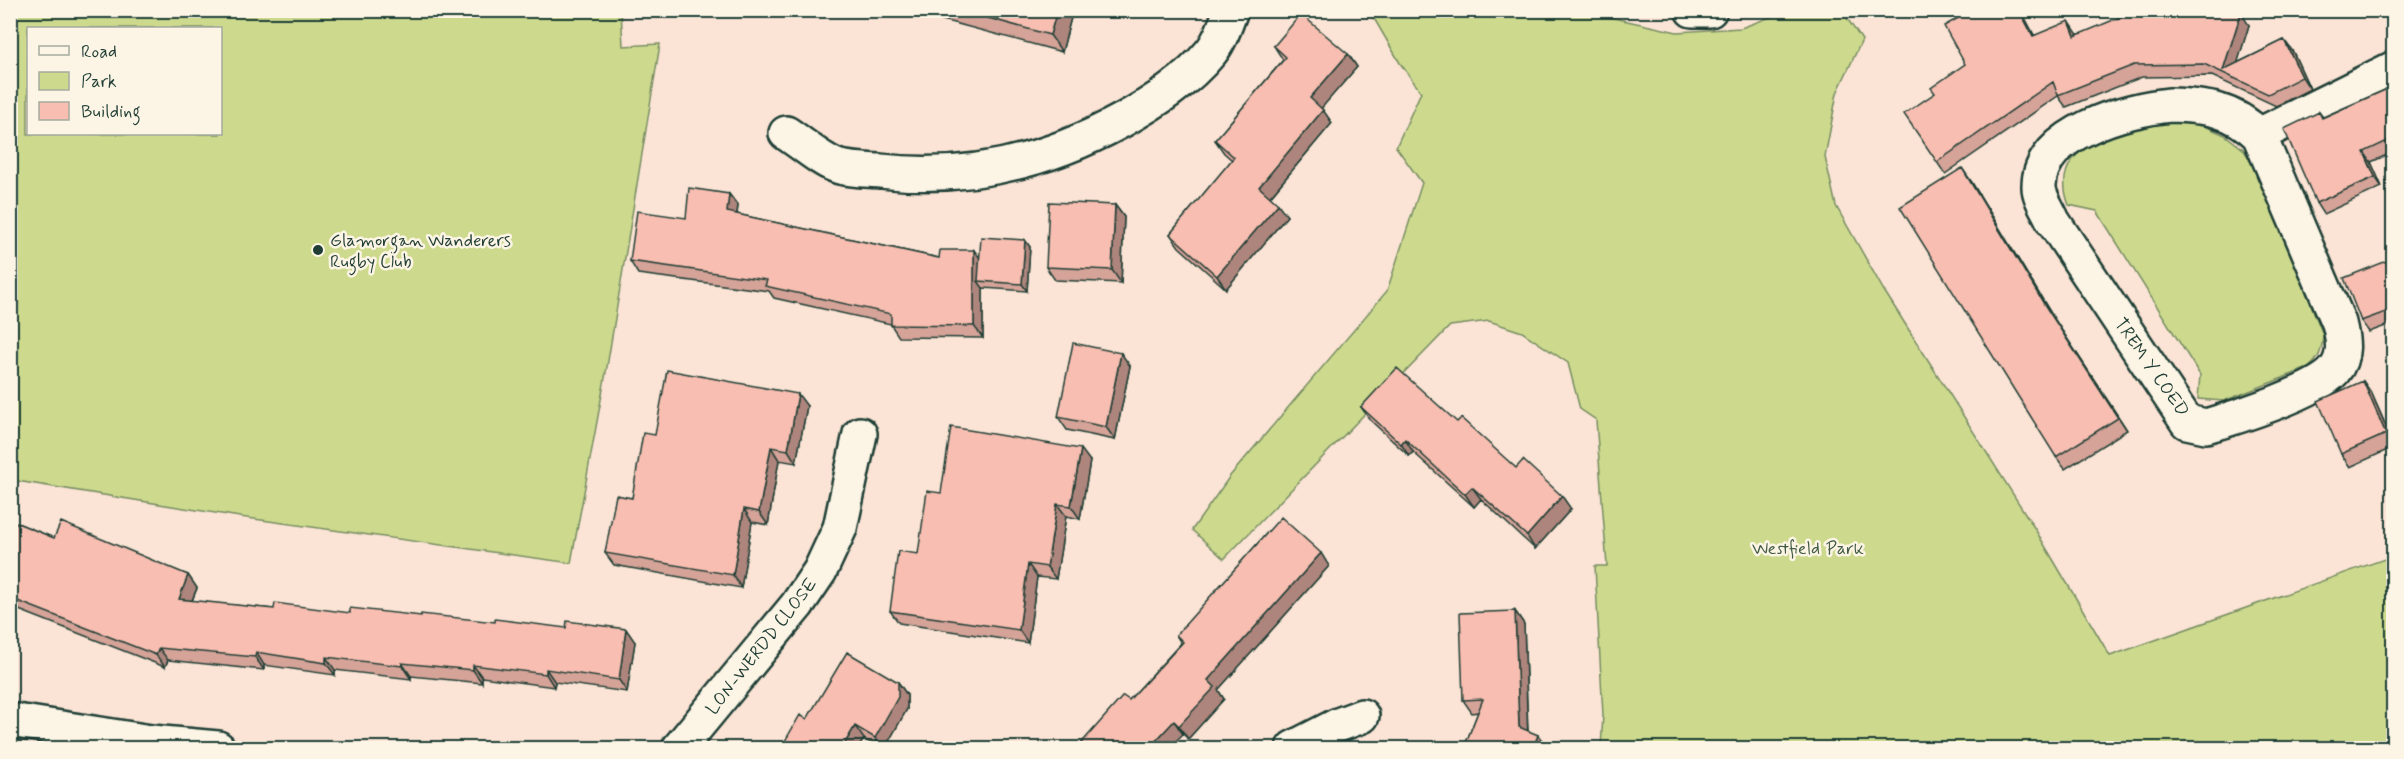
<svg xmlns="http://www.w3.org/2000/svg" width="2404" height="759" viewBox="0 0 2404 759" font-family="Mynerve,sans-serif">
  <rect width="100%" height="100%" fill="#fbe4d5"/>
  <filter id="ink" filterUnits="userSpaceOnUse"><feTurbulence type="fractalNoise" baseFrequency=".0167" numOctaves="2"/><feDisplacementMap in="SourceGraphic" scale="12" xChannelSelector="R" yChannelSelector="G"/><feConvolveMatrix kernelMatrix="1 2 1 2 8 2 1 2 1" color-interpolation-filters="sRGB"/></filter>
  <g filter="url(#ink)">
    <!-- green -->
    <path fill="#cdda8e" stroke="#768c61" stroke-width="1.5" fill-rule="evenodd" d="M10 11H621L623 46 660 44 607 367 571 563 240 517 11 480ZM28 28H220V134H28Z
      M1365 11H1582L1677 32 1741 28 1787 11H1842L1862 40 1837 93 1825 157 1836 206 1883 289 2035 529 2110 656 2393 556V748H1601L1603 715 1595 566H1607L1596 420 1580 409 1568 363 1522 332 1489 321 1450 326 1224 559 1192 530 1230 476 1387 291 1422 183 1396 147 1421 92 1400 63 1375 20Z
      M2170 122 2202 125 2225 135 2243 149 2260 175 2323 335C2322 349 2320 359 2308 368L2224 401 2198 399 2200 375 2097 211 2069 205C2045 143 2126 127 2170 122Z"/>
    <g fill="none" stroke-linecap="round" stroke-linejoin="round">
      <!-- street casing -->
      <g stroke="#1f3d34" stroke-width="38">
        <path id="street" d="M1692 10H1710
          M2170 105C2206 106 2232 109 2259 135L2339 323C2343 339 2346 357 2334 371 2316 392 2234 418 2206 426L2187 422 2053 221C2049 211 2039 197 2039 187 2038 132 2128 109 2170 105Z
          M786 133C800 142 824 163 840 167 852 170 867 170 880 171 966 181 1046 162 1121 121 1155 102 1187 81 1211 52 1220 41 1226 24 1231 10
          M2259 135 2394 68
          M10 720 151 742 218 748
          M679 748 797 605 820 571 840 528 860 434
          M1293 748 1338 725 1362 716"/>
      </g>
      <!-- street -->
      <use href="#street" stroke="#fcf5e5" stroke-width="33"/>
    </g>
    <!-- wall -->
    <path fill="#d5a398" stroke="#1f3d34" stroke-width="1.5" d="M912 10H1073L1062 52 913 12Z
      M2249 25 2237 63 2284 40 2293 52 2310 89 2276 106 2212 76 2142 77 2066 107 2058 96 1945 174 1937 162 1935 93 1965 64 2034 35 2078 34Z
      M1274 46 1348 54 1357 67 1321 108 1332 123 1270 197 1287 216 1226 289 1179 247 1170 234 1232 160 1224 153 1215 140 1283 60Z
      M2394 86V152L2371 162 2382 187 2323 214 2316 203 2319 112 2323 117Z
      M1971 181 2053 317 2127 430 2065 469 2056 457Z
      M729 194 738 206 737 214 939 258 980 257 1025 240 1030 247 1027 291 983 288V338L899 337 891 325V324L774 298 769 291 638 274 630 261 686 218Z
      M1115 205 1124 217 1121 283 1055 280 1046 267Z
      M2394 258V323L2369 332 2361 321Z
      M1130 366 1115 440 1067 430 1058 417Z
      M2363 381 2372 394 2394 444V447L2350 467 2341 454Z
      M807 406 796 463 779 460 768 525 752 522 741 588 614 565 605 553 632 498 655 435Z
      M1361 407 1457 422 1516 468 1571 509 1535 549 1481 499 1474 507 1413 452 1409 456 1370 420Z
      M1090 461 1080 519 1066 516 1056 579 1037 577 1028 643 899 623 890 611 918 554 941 493Z
      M10 520 54 538 188 575 197 588 192 601 274 609 350 613 421 616 635 642 627 692 555 682 554 687 482 677V683L411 676V679L335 670V675L264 665V670L168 660 165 667 19 610 10 631Z
      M1329 566 1218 690 1224 699 1188 739 1183 734 1129 700 1181 643 1176 635Z
      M1515 611 1524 624 1528 730 1547 747V748H1464L1478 712 1472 713 1463 700Z
      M898 682 907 695V709L885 748H880L864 739 858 748H781L807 719Z"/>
    <!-- shaded-wall -->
    <path fill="#ae857c" stroke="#1f3d34" stroke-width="1.5" d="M1057 10H1073L1062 52 1050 35Z
      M2019 10H2021L2041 48 2033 36Z
      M2241 13 2249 25 2233 78 2223 70Z
      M2069 21 2077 33 2083 47 2075 36Z
      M2284 40 2293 52 2310 89 2302 77Z
      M1348 54 1357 67 1319 111 1310 98Z
      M1323 110 1332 123 1268 199 1259 187Z
      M2364 152 2371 162 2382 187 2375 177Z
      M1962 168 1971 181 2053 317 2127 430 2044 304Z
      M729 194 738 206 735 224 727 212Z
      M1278 204 1287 216 1226 289 1217 276Z
      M1115 205 1124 217 1121 283 1112 270Z
      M1025 240 1030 247 1027 291 1022 284Z
      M974 250 983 262 978 281 983 288V338L974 326Z
      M1121 353 1130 366 1115 440 1106 427Z
      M2363 381 2372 394 2394 445 2386 434Z
      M798 394 807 406 796 463 788 450Z
      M1405 439 1413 452 1409 456 1401 444Z
      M771 447 779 460 768 525 759 512Z
      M1081 449 1090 461 1080 519 1071 506Z
      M1472 487 1481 499 1474 507 1465 494Z
      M1562 496 1571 509 1535 549 1527 536Z
      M1057 504 1066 516 1056 579 1047 567Z
      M744 509 752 522 741 588 733 575Z
      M1321 553 1329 566 1218 690 1224 699 1188 739 1179 726 1208 680Z
      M1028 564 1037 577 1028 643 1019 630Z
      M188 575 197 588 187 612 179 599Z
      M10 598 19 610 10 631Z
      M1515 611 1524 624 1528 740 1519 727Z
      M626 629 635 642 627 692 619 680Z
      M159 648 168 660 165 667 156 655Z
      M256 652 264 665V670L255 657Z
      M326 657 335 670V675L326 663Z
      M402 663 411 676V679L402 666Z
      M473 665 482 677V683L473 670Z
      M546 669 555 682 554 687 546 674Z
      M898 682 907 695V709L885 748H882L875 738Z
      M1174 721 1183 734 1169 748H1149Z
      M855 726 864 739 858 748H842Z
      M1538 735 1547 747V748H1533Z"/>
    <!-- building -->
    <path fill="#f8beb1" stroke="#1f3d34" stroke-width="1.5" d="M959 10H1057L1050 35Z
      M1969 10H2019L2033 36 2069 21 2075 36 2130 13H2241L2223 70 2284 40 2302 77 2268 94 2204 64 2134 65 2058 95 2053 82 1937 162 1904 114 1935 93 1931 88 1965 64 1944 26 1969 12Z
      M1301 14 1348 54 1310 98 1323 110 1259 187 1278 204 1217 276 1170 234 1234 157 1215 140 1286 57 1274 46Z
      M2394 86V138L2364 152 2375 177 2316 203 2284 129 2319 112 2322 118Z
      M1962 168 2044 304 2118 418 2056 457 1900 207Z
      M689 188 729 194 727 212 939 258 940 250H974V326L891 325V314L765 286 767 280 630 261 637 211 686 218Z
      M1049 202 1115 205 1112 270 1046 267Z
      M981 237 1025 240 1022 284 978 281Z
      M2394 258V309L2361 321 2344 278Z
      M1073 343 1121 353 1106 427 1058 417Z
      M1397 368 1457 422 1461 418 1516 468 1523 460 1562 496 1527 536 1472 487 1465 494 1405 439 1401 444 1361 407Z
      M667 370 798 394 788 450 771 447 759 512 744 509 733 575 605 553 616 495 632 498 643 433 655 435Z
      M2363 381 2386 434 2341 454 2318 401Z
      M951 427 1081 449 1071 506 1057 504 1047 567 1028 564 1019 630 890 611 898 551 918 554 927 491 941 493Z
      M1281 517 1321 553 1208 680 1215 687 1179 726 1174 721 1149 748H1077L1123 696 1129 700 1183 642 1176 635Z
      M10 520 54 538 61 522 188 575 179 599 274 609 275 603 350 613V608L421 616V614L495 622V619L566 628 567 621 626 629 619 680 546 669V674L473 665V670L402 663V666L326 657V663L256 652 255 657 159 648 156 655 10 598Z
      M1515 611 1519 727 1538 735 1533 748H1464L1483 699 1463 700 1460 613Z
      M847 652 898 682V697L875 738 855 726 842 748H781L800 715 807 719Z"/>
  </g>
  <!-- markers -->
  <circle fill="#1f3d34" stroke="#fcf5e5" stroke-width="2" cx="318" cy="250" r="6"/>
  <g text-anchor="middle" stroke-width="5" stroke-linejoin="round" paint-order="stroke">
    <!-- poi labels -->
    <g font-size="18" fill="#1f3d34" stroke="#fcf5e5" text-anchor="start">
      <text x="330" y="246">Glamorgan Wanderers<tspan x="330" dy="21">Rugby Club</tspan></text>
    </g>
    <!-- street labels -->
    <g font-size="18" fill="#1f3d34" stroke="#fcf5e5">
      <text transform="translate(2152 367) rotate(55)" y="6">TREM Y COED</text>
      <text transform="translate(761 646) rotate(-52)" y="6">LON-WERDD CLOSE</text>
    </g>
    <!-- park labels -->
    <g font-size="18" fill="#425c46" stroke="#fcf5e5">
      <text x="1808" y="554">Westfield Park</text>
    </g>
  </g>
  <!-- margin -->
  <rect width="2404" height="759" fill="none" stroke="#fcf5e5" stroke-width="36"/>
  <rect x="18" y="18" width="2368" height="723" fill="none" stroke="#1f3d34" stroke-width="2" filter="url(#ink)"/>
  <!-- legend -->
  <rect x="27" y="27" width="195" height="108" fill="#fcf5e5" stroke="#a4ab9e" stroke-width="1.5"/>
  <rect x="39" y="46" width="30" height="9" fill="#fcf5e5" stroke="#a4ab9e" stroke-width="1.5"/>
  <text x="81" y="57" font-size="18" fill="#1f3d34">Road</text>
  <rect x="39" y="72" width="30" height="18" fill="#cdda8e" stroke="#a4ab9e" stroke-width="1.5"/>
  <text x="81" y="87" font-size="18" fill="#1f3d34">Park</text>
  <rect x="39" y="102" width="30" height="18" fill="#f8beb1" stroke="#a4ab9e" stroke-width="1.5"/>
  <text x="81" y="117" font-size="18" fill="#1f3d34">Building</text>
</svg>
